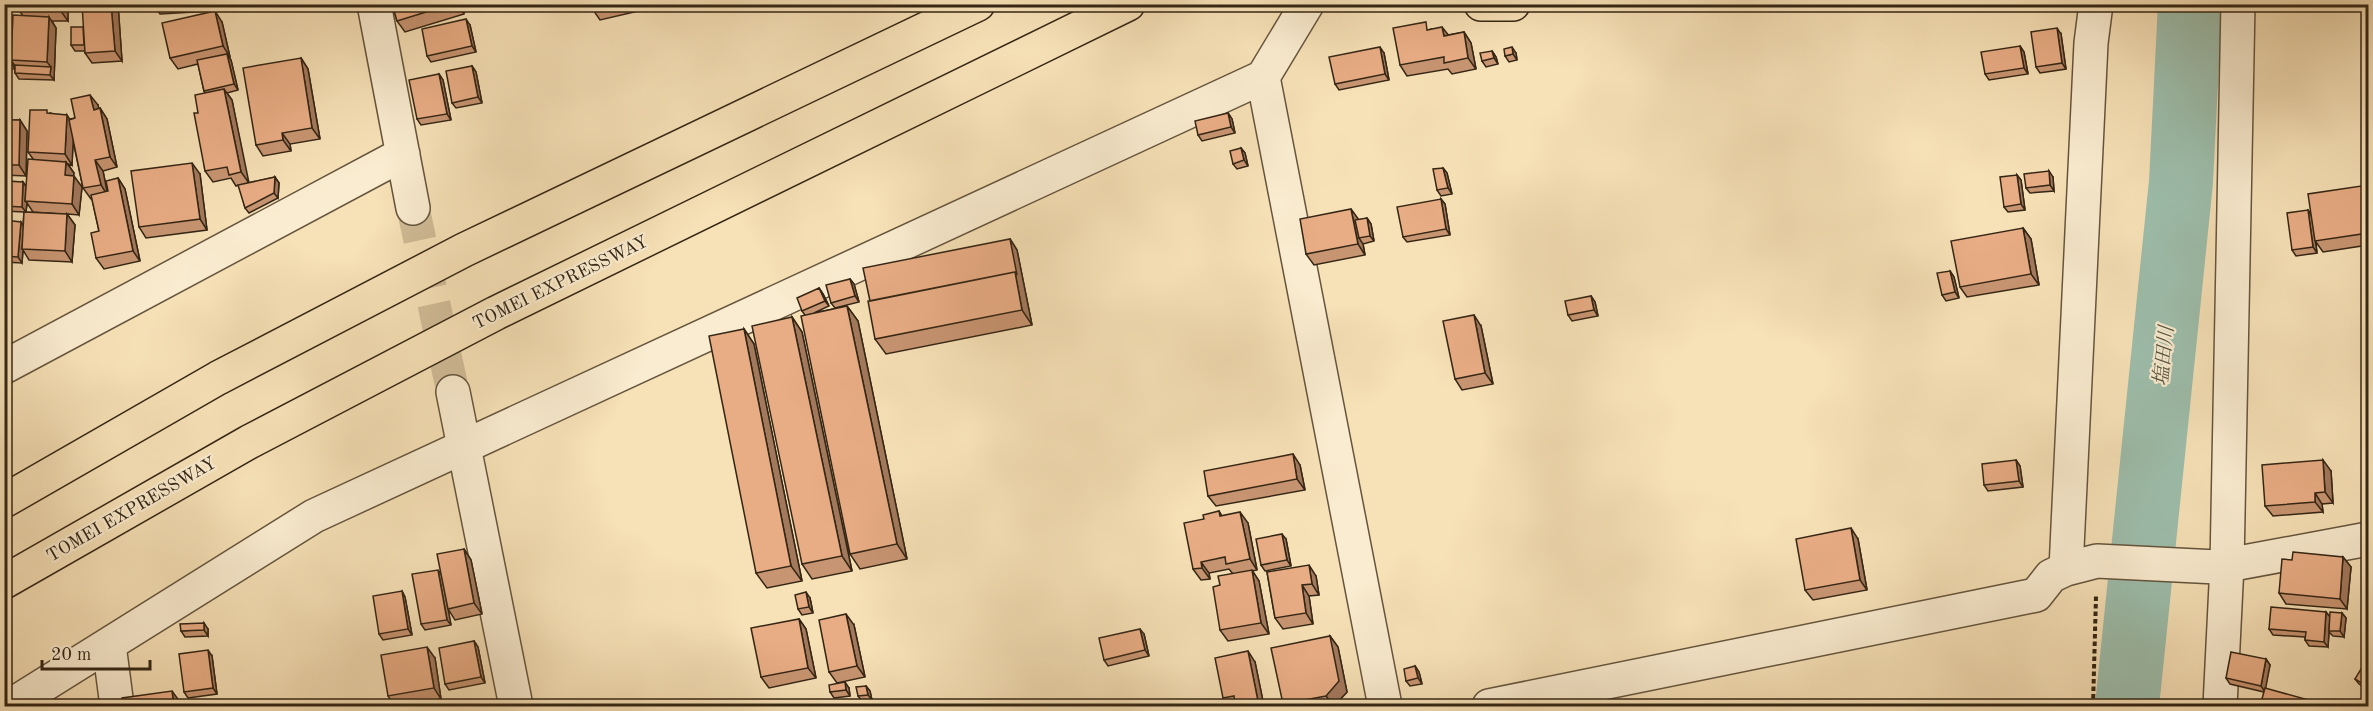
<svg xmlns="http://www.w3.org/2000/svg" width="2373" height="711" viewBox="0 0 2373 711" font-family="'Old Standard TT','Noto Serif JP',serif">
  <rect width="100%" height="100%" fill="#f7e1b7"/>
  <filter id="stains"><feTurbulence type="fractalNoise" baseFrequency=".00333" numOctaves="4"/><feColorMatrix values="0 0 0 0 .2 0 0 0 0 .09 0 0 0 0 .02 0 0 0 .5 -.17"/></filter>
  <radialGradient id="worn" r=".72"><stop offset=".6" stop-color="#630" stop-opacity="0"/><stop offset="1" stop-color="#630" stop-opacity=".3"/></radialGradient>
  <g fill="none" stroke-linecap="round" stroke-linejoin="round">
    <!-- river -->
    <path stroke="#9dbeac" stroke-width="64" d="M2127 706 2181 182 2190 4"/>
    <!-- street-tunnel -->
    <path stroke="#d0bc97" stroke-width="33" stroke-dasharray="33 16" stroke-linecap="butt" d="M413 208 453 392"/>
    <!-- street casing -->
    <g stroke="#65553e" stroke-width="36">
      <path id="street" d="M374 4 413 208
        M1263 77 1385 706
        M4 367 403 154
        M453 392 516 706
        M2066 569 2097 561 2217 567 2368 539
        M109 645 117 706
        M10 706 314 516 1263 77 1307 4
        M1489 706 2036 595 2051 576 2066 569 2091 43 2096 4
        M2220 706 2227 565 2238 4"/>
    </g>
    <!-- primary casing -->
    <g stroke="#342615" stroke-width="36">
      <path id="primary" d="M1481 4H1513"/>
    </g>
    <!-- highway casing -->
    <g stroke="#342615" stroke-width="36">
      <path id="highway" d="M4 501 218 378 464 250 978 4
        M4 582 249 442 496 313 1128 4"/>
    </g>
    <!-- path -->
    <path stroke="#342615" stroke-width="4" stroke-dasharray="4.5 3" stroke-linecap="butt" d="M2093 706 2096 596"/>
    <!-- street -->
    <use href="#street" stroke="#faecd0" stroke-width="33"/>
    <!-- primary -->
    <use href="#primary" stroke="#f7e1b7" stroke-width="33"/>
    <!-- highway -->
    <use href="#highway" stroke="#f7e1b7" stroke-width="33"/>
  </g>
  <!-- wall -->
  <path fill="#c89572" stroke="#342615" stroke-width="1.5" fill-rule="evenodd" d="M4 4H68V21H52L56 28 54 80 19 79 15 73V69H4V14H8L13 21 23 16 19 10H4Z
    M118 4 122 61 92 63 85 53V51H75L71 45 83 27Z
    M153 4H211V11L160 14Z
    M392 4H462L464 14 405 32 397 21Z
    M589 4H641L643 10 600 20Z
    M222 22 230 57H229L231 60 238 90 227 93 232 100 248 183 275 177 279 183 278 198 249 213 245 208 239 185 236 186 231 178 213 182 205 171 198 113 205 93 204 91 198 64 178 69 170 58Z
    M470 25 476 52 431 62 427 56Z
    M1431 29 1448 35 1464 32 1471 43 1476 69 1452 74 1448 69 1407 76 1400 65Z
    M2061 34 2066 69 2040 73 2036 67Z
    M2020 46 2024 52 2028 74 1989 80 1985 74Z
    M1492 51 1496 57 1498 64 1486 67 1482 61Z
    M1384 53 1389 80 1339 90 1335 84Z
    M1516 53 1517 60 1509 62 1505 56Z
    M301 58 308 69 320 139 290 144 291 151 263 156 256 145Z
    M472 66 476 72 482 103 456 108 452 103Z
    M439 74 443 80 451 120 421 125 417 119Z
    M98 105V109L100 108 107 119 117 167 103 171 107 191 118 178 125 189 140 261 104 269 96 258 99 231 92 199H91L83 188 73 141 72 165 68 164 74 173 73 176 82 187 79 215 67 214 75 225 72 262 29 260 23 250 22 263 4 262V220L23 225 24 212 4 211V181L23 182 26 186 33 159 28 152 50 113 70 119 75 118ZM27 203 33 212 61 214 26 212Z
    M1228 113 1232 119 1235 133 1202 141 1198 135Z
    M4 120H20L27 131 26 176 4 175Z
    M1241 148 1245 153 1248 166 1237 169 1233 164Z
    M1443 168 1447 173 1452 194 1441 196 1437 190Z
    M200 174 207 230 146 238 139 227Z
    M2017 175 2021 180 2025 210 2008 212 2004 207Z
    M2053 177 2054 191 2030 193 2026 188Z
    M2368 185V245L2323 252 2316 242 2317 253 2296 256 2292 250 2308 210 2311 214Z
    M1441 199 1445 204 1450 235 1407 242 1403 237Z
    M1367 218 1371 224 1374 241 1363 244 1365 255 1314 265 1306 254 1358 220Z
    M2023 228 2031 239 2039 285 1967 297 1960 287Z
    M1010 239 1017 250 1032 325 886 354 875 339Z
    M1950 271 1954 277 1959 298 1946 301 1942 295Z
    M850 279 854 284 859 302 835 308 831 303Z
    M819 288 823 294 829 306 814 313 847 306 858 321 907 559 860 569 850 554 805 315 802 311Z
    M1591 296 1595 302 1598 316 1572 321 1568 315Z
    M792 317 802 332 852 571 812 579 802 564Z
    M1481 326 1493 384 1462 390 1455 379Z
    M744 329 754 344 802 581 767 588 756 573Z
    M2016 460 2020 466 2023 487 1988 491 1984 485Z
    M1300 465 1305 490 1216 506 1208 496Z
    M2331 471 2333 503 2322 504 2323 512 2273 516 2265 506Z
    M1219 511 1222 516 1248 523 1257 570 1252 571 1259 581 1269 634 1228 641 1220 630V585L1233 574 1229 569 1209 573 1210 579 1201 580 1193 569 1204 519Z
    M1286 539 1291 566 1265 571 1261 565Z
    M1858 539 1867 590 1813 600 1805 590Z
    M464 549 471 560 482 614 455 620 448 609 444 591 451 625 425 630 421 624 441 575Z
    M2343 557 2351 567 2347 609 2286 604 2279 593 2292 560Z
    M1267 572 1316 576 1319 595 1309 596 1313 624 1283 629 1275 618Z
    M402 591 405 597 412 635 383 640 379 634Z
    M810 598 813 613 802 615 798 609Z
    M2326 612 2330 617 2342 613 2346 618 2344 637 2333 636 2329 632 2328 647 2309 646 2305 640V637L2273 635 2269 629Z
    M799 619 806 629 816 678 769 688 761 677Z
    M854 625 865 677 837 683 829 672Z
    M208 629V636L185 637 181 631Z
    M1144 634 1149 656 1108 666 1104 660Z
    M1330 636 1338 647 1347 692 1334 706H1284L1283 704Z
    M474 641 478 647 485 683 449 690 445 684Z
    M212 656 217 694 188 698 184 692Z
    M435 658 441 699 395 706 388 696Z
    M2266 659 2270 665 2264 692 2230 684 2226 678Z
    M1255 662 1264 706H1229L1223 698Z
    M1415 666 1419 672 1422 684 1410 686 1406 681Z
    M2368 666V690L2359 684 2355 679Z
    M866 686 870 691 872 700 862 701 858 696Z
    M849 688 850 696 834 698 830 692Z"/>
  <!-- shaded-wall -->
  <path fill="#a3795d" stroke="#342615" stroke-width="1.5" d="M60 4H68V21L60 10Z
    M111 4H118L122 61 115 51Z
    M207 4H211V11Z
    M458 4H462L464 14Z
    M215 11 222 22 230 57 223 46Z
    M8 14 16 25 11 60 15 66V69L8 58Z
    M49 17 56 28 54 80 50 75 51 67 47 62Z
    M466 19 470 25 476 52 472 46Z
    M1442 27 1450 37 1444 36Z
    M2057 28 2061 34 2066 69 2062 63Z
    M1464 32 1471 43 1476 69 1468 58Z
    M2020 46 2024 52 2028 74 2024 68Z
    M1380 47 1384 53 1389 80 1385 74Z
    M1512 47 1516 53 1517 60 1513 54Z
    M1492 51 1496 57 1498 64 1494 58Z
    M227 54 231 60 238 90 234 84Z
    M301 58 308 69 320 139 312 128Z
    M472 66 476 72 482 103 478 97Z
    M439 74 443 80 451 120 447 114Z
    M224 89 232 100 249 183 241 172Z
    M90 95 98 105 101 120 94 110Z
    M100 108 107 119 117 167 110 157Z
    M1228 113 1232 119 1235 133 1231 127Z
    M67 115 74 126 72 165 65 154Z
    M20 120 27 131 26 176 19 165Z
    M282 133 290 144 291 151 283 140Z
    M1241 148 1245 153 1248 166 1244 160Z
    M95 160 103 171 108 196 101 185Z
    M66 162 74 173 72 186 65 175Z
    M192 163 200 174 207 230 200 219Z
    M1443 168 1447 173 1452 194 1448 188Z
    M2049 171 2053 177 2054 191 2050 185Z
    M2017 175 2021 180 2025 210 2021 204Z
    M74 176 82 187 79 215 72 204Z
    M275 177 279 183 278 198 274 193Z
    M118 178 125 189 140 261 133 251Z
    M23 182 27 188 25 201 27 203 26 212 22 207Z
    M1441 199 1445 204 1450 235 1446 229Z
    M1351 209 1359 220V238L1363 244 1365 255 1358 244Z
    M2308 210 2312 216 2317 253 2313 247Z
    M67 214 75 225 72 262 65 251Z
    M1367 218 1371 224 1374 241 1370 236Z
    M21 222 25 228 22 249 23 250 22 263 18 257Z
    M2023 228 2031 239 2039 285 2031 274Z
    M1010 239 1017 250 1032 325 1022 310 1015 272Z
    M1950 271 1954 277 1959 298 1955 292Z
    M850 279 854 284 859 302 855 296Z
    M819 288 823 294 829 306 825 301Z
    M1591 296 1595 302 1598 316 1594 310Z
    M847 306 858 321 907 559 897 544Z
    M1474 315 1481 326 1493 384 1485 373Z
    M792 317 802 332 852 571 842 556Z
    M744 329 754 344 802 581 791 566Z
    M1293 454 1300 465 1305 490 1297 479Z
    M2016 460 2020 466 2023 487 2019 481Z
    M2323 460 2331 471 2333 503 2325 492Z
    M2315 493 2322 504 2323 512 2315 502Z
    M1240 512 1248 523 1257 570 1250 559Z
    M1851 528 1858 539 1867 590 1860 580Z
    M1282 534 1286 539 1291 566 1287 560Z
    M464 549 471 560 482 614 474 603Z
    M2343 557 2351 567 2347 609 2340 599Z
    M1201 562 1209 573 1210 579 1202 568Z
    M1309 565 1316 576 1319 595 1312 584Z
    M438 570 442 575 451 625 447 620Z
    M1252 570 1259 581 1269 634 1261 623Z
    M1302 585 1309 596 1313 624 1306 613Z
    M402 591 405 597 412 635 408 629Z
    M806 592 810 598 813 613 809 607Z
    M2326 612 2330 617 2328 647 2324 642Z
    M2342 613 2346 618 2344 637 2340 631Z
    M846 614 854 625 865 677 857 666Z
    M799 619 806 629 816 678 808 668Z
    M204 623 208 629V636L204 630Z
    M1140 629 1144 634 1149 656 1145 650Z
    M1330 636 1338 647 1347 692 1334 706 1326 696Z
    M474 641 478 647 485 683 481 677Z
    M427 647 435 658 441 699 434 688Z
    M208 650 212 656 217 694 213 688Z
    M1248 651 1255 662 1264 706H1262L1258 701Z
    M2266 659 2270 665 2265 692 2261 686Z
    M1415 666 1419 672 1422 684 1418 678Z
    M845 682 849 688 850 696 846 690Z
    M866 686 870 691 872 700 868 695Z
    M172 691 180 702 181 706H174Z"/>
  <!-- building -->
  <path fill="#e9ad85" stroke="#342615" stroke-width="1.5" d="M19 4H60V10L19 11Z
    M82 4H111L115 51 85 53Z
    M392 4H452L397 21Z
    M215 11 223 46 170 58 162 23Z
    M4 14H8V58H4Z
    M13 15 49 17 47 62 11 60Z
    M466 19 472 46 427 56 422 29Z
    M1426 22 1427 30 1442 27 1444 36 1464 32 1468 58 1444 63V57L1400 65 1393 28Z
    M71 27H83L84 45H71Z
    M2057 28 2062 63 2036 67 2031 32Z
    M2020 46 2024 68 1985 74 1981 52Z
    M1380 47 1385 74 1335 84 1329 57Z
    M1512 47 1513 54 1505 56 1504 49Z
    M1492 51 1494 58 1482 61 1480 53Z
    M227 54 234 84 204 91 197 60Z
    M301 58 312 128 282 133 283 140 256 145 243 68Z
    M15 65 51 67 50 75 15 73Z
    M472 66 478 97 452 103 446 71Z
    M439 74 447 114 417 119 409 80Z
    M224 89 241 172 229 175 227 167 205 171 194 113H198L195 95Z
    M90 95 94 110 100 108 110 157 95 160 101 185 83 188 69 120 75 118 71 99Z
    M30 110H47V113L67 115 65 154 28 152Z
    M1228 113 1231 127 1198 135 1195 121Z
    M4 120H20L19 165H4Z
    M1241 148 1244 160 1233 164 1230 151Z
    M28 159 66 162 65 175 74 176 72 204 25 201Z
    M192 163 200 219 139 227 131 171Z
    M1443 168 1448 188 1437 190 1433 169Z
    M2049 171 2050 185 2026 188 2024 174Z
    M2017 175 2021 204 2004 207 2000 177Z
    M275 177 274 193 245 208 238 185Z
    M118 178 133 251 96 258 91 233 99 231 91 195 108 191 106 181Z
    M4 181 23 182 22 207 4 206Z
    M2368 185V233L2315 241 2308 194Z
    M1441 199 1446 229 1403 237 1397 207Z
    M1351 209 1358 244 1306 254 1300 219Z
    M2308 210 2313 247 2292 250 2287 213Z
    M24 212 67 214 65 251 22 249Z
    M1367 218 1370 236 1359 238 1355 220Z
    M4 220 21 222 18 257 4 256Z
    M2023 228 2031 274 1960 287 1951 241Z
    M1010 239 1017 275 1015 272 870 301 863 268Z
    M1950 271 1955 292 1942 295 1937 273Z
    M1015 272 1022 310 875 339 868 301Z
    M850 279 855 296 831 303 826 285Z
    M819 288 825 301 802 311 797 298Z
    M1591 296 1594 310 1568 315 1565 301Z
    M847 306 897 544 850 554 801 316Z
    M1474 315 1485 373 1455 379 1443 321Z
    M792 317 842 556 802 564 752 326Z
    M744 329 791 566 756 573 709 336Z
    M1293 454 1297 479 1208 496 1204 471Z
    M2016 460 2019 481 1984 485 1982 464Z
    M2323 460 2325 492 2315 493V502L2265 506 2262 465Z
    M1219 511 1220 516 1240 512 1250 559 1226 564 1225 557 1201 562 1202 568 1193 569 1184 523 1204 519 1203 515Z
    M1851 528 1860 580 1805 590 1796 539Z
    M1282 534 1287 560 1261 565 1256 539Z
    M464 549 474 603 448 609 437 554Z
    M2293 552 2343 557 2340 599 2279 593 2282 559 2292 560Z
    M1309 565 1312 584 1302 585 1306 613 1275 618 1267 572Z
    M438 570 447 620 421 624 412 574Z
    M1252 570 1261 623 1220 630 1213 587 1220 585 1218 576Z
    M402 591 408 629 379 634 373 596Z
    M806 592 809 607 798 609 795 595Z
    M2271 607 2326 612 2324 642 2305 640 2306 632 2269 629Z
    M2330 612 2342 613 2340 631H2329Z
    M846 614 857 666 829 672 819 620Z
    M799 619 808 668 761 677 751 628Z
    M204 623V630L181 631 180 624Z
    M1140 629 1145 650 1104 660 1099 638Z
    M1330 636 1339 681 1326 696 1283 704 1271 648Z
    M474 641 481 677 445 684 439 648Z
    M427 647 434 688 388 696 381 655Z
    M208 650 213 688 184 692 179 654Z
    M1248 651 1258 701 1235 705 1234 696 1223 698 1215 658Z
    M2231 652 2266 659 2261 686 2226 678Z
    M2364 664 2368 666V687L2355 679Z
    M1415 666 1418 678 1406 681 1404 669Z
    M845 682 846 690 830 692 829 685Z
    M866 686 868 695 858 696 856 687Z
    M2265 688 2330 706H2260Z
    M172 691 174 706H123L122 698Z
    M797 703 798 706H782Z"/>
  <g text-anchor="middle" stroke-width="4.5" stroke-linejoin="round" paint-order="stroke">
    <!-- street labels -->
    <g font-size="18" fill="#342615" stroke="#faecd0">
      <text transform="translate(560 282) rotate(-26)" y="6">TOMEI EXPRESSWAY</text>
      <text transform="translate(131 509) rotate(-30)" y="6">TOMEI EXPRESSWAY</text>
    </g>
    <!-- water labels -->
    <g font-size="20" font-style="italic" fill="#545442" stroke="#faecd0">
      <text transform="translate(2163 356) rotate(-84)" y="7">塩田川</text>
    </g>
  </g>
  <!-- margin -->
  <rect width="2373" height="711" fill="none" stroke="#f7e1b7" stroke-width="24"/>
  <rect x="6" y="6" width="2361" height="699" fill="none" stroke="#342615" stroke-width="3"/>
  <rect x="12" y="12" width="2349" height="687" fill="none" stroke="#342615" stroke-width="1.5"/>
  <!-- scale -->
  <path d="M42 660v9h108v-9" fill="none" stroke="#342615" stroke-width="3"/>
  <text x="51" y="660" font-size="18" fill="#342615" stroke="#faecd0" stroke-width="4.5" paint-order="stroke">20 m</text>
  <rect width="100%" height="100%" filter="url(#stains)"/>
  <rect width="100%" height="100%" fill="url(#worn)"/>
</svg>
